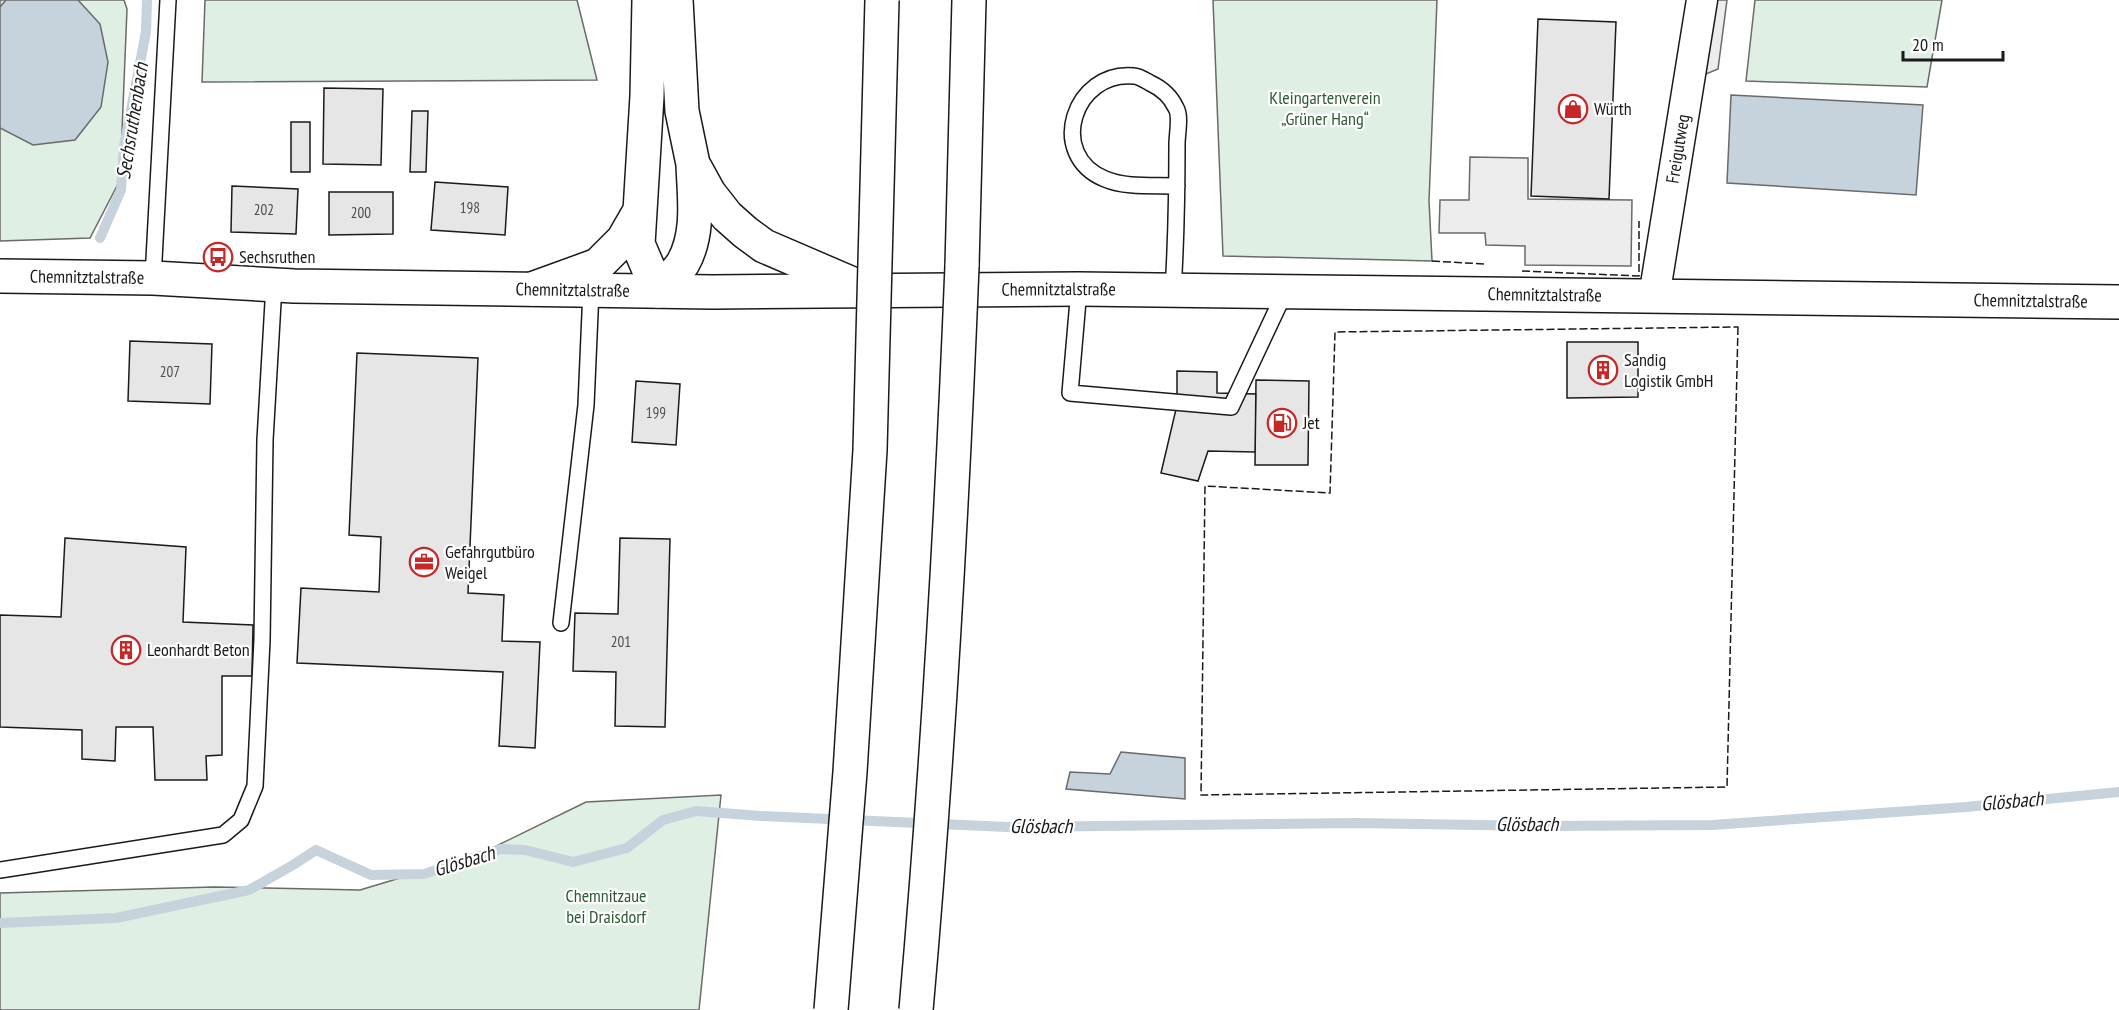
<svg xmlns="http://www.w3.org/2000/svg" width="2119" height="1010" viewBox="0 0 2119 1010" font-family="'PT Sans Narrow',sans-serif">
  <rect width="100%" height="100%" fill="#fff"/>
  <!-- green -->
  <path fill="#e0efe3" stroke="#6a6a6a" stroke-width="1.5" d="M0 0H124L127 9 120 180 90 238 0 241Z
    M205 0H577L597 80 202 82Z
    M1213 0H1437L1429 201 1432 261 1223 256Z
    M1755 0H1942L1927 87 1746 81Z
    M721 795 699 1010H0V893L214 887 360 890 480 854 586 802Z"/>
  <!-- parking -->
  <path fill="#ededed" stroke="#6a6a6a" stroke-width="1.5" d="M1705 0H1727L1718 69 1694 79Z
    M1470 157 1528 158V199L1632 200 1631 266 1525 265V246L1486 245 1485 233H1439L1440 200H1469Z"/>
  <!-- water -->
  <path fill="#c6d2dc" stroke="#6a6a6a" stroke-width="1.5" d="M6 0H78L100 24 108 62 101 107 75 140 33 145 0 128V7Z
    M1731 95 1923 105 1916 195 1727 183Z
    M1121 752 1185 758V799L1066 789 1070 772 1110 774Z"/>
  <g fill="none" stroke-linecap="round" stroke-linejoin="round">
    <!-- stream -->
    <path stroke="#c6d2dc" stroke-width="10" d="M100 238 121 190 124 146 146 32 147 0
      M0 923 116 918 249 890 293 865 316 850 371 875 424 874 501 849 525 850 573 862 627 848 663 820 696 811 761 816 1007 827 1355 823 1542 826 1712 825 1966 807 2119 792"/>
  </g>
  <!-- building -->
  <path fill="#e6e6e6" stroke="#1a1a1a" stroke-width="1.5" d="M1538 19 1616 22 1609 199 1531 196Z
    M324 88 383 89 381 165 323 164Z
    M412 111H428L426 172H410Z
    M291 122H310V172H291Z
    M435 182 508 187 505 235 431 230Z
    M232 186 298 189 296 234 231 232Z
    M329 192H393V234L329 235Z
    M130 341 212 344 210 404 128 401Z
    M1567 342H1638V397L1567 398Z
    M357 353 478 358 468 593 504 595 502 641 540 642 535 748 499 746 503 672 297 663 301 588 379 592 381 537 349 535Z
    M1177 371 1217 372V393L1256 394 1255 452 1208 451 1198 481 1161 473 1177 405Z
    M1256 380 1309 381 1308 465H1255Z
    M636 381 680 384 676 445 632 442Z
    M65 538 186 547 183 622 253 625 252 676H222V755L206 756 207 780H155L153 727H116L115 761 82 759V730L0 727V615L61 617Z
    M620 538 670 539 665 727 615 726 616 672 573 671 575 613 618 614Z"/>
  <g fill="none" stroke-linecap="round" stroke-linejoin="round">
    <!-- service casing -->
    <g stroke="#1a1a1a" stroke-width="18">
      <path id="service" d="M153 278 168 0
        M1079 289 1070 393 1231 407 1285 292
        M1173 291C1176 242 1177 193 1177 144 1177 134 1181 116 1176 108 1171 97 1161 88 1150 83 1146 81 1139 76 1134 76 1074 70 1046 155 1105 179 1126 188 1154 185 1177 186
        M561 623 586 405 591 290
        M0 870 223 835 241 820 255 786 262 640 265 440 274 285"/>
    </g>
    <!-- minor casing -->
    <g stroke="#1a1a1a" stroke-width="33">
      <g id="minor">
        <path id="s1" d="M1654 297 1702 0"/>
      </g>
    </g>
    <!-- primary casing -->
    <g stroke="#1a1a1a" stroke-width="36">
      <g id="primary">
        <path id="s2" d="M0 276 153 278 294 286 713 292 1079 289 2119 302"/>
      </g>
    </g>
    <!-- motorway casing -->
    <g stroke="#1a1a1a" stroke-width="36">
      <path id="motorway" d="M649 0 647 96 638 244 658 291C666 282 677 273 683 263 700 233 694 196 693 164
        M676 0 682 111 693 164 709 193 727 216 745 232 764 246 871 292
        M962 266 969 0
        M532 289 598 265 623 240 638 214"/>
    </g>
    <!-- service -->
    <use href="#service" stroke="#fff" stroke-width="15"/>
    <!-- minor -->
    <use href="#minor" stroke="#fff" stroke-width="30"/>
    <!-- primary -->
    <use href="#primary" stroke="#fff" stroke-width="33"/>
    <!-- motorway -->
    <use href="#motorway" stroke="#fff" stroke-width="33"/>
    <!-- motorway-bridge casing -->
    <g stroke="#1a1a1a" stroke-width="36" stroke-linecap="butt">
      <path id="motorway-bridge" d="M831 1010 850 772 870 450 882 0
        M916 1010C938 762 952 514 962 266"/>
    </g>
    <!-- motorway-bridge -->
    <use href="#motorway-bridge" stroke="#fff" stroke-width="33"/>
    <!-- fence -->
    <path stroke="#1a1a1a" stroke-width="1.5" stroke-dasharray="8 3" stroke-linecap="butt" d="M1432 261 1484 264
      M1522 271 1639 276V221
      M1738 327 1727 787 1201 795 1205 486 1330 493 1335 332Z"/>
  </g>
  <!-- icons -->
  <defs>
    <g id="shop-ring" transform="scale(1.5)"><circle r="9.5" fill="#fff" stroke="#c62828" stroke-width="1.5"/><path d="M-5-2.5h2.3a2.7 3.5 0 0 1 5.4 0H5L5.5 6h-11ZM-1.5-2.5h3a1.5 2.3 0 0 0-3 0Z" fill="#c62828"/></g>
    <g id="bus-ring" transform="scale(1.5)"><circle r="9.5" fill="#fff" stroke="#c62828" stroke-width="1.5"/><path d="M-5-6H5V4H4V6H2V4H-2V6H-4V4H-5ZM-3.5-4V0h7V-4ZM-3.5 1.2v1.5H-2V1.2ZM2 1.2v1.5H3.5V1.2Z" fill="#c62828"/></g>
    <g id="building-ring" transform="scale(1.5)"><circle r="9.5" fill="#fff" stroke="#c62828" stroke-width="1.5"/><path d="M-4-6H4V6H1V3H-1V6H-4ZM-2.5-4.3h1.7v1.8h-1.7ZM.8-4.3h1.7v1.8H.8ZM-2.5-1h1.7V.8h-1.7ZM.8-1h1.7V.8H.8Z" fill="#c62828"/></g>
    <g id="fuel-ring" transform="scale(1.5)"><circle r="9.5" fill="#fff" stroke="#c62828" stroke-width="1.5"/><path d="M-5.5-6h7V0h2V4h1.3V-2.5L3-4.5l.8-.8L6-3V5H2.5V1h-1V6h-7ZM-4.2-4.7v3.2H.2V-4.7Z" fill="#c62828"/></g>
    <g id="office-ring" transform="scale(1.5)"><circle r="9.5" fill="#fff" stroke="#c62828" stroke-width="1.5"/><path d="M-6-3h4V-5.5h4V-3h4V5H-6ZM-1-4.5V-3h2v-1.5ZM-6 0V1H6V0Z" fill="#c62828"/></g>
  </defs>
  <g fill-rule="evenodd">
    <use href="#shop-ring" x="1573" y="109"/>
    <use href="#bus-ring" x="218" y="257"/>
    <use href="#building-ring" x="1603" y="370"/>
    <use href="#fuel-ring" x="1282" y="423"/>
    <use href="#office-ring" x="424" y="562"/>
    <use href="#building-ring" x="126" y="650"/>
  </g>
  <g text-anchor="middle" stroke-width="4.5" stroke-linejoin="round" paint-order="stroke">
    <!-- number labels -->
    <g font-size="15" fill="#4d4d4d">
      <text x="470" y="213">198</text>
      <text x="264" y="215">202</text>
      <text x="361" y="218">200</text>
      <text x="170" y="377">207</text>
      <text x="656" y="418">199</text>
      <text x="621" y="647">201</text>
    </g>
    <!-- park labels -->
    <g font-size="18" fill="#2b5a34" stroke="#fff">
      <text x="1325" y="104">Kleingartenverein<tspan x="1325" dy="21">„Grüner Hang“</tspan></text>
      <text x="606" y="902">Chemnitzaue<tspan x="606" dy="21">bei Draisdorf</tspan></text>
    </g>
    <!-- poi labels -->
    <g font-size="18" fill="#1a1a1a" stroke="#fff" text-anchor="start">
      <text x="1594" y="115">Würth</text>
      <text x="239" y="263">Sechsruthen</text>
      <text x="1624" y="366">Sandig<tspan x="1624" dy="21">Logistik GmbH</tspan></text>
      <text x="1303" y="429">Jet</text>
      <text x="445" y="558">Gefahrgutbüro<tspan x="445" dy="21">Weigel</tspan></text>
      <text x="147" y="656">Leonhardt Beton</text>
    </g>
    <!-- street labels -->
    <g font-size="18" fill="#1a1a1a" stroke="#fff">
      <text dy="6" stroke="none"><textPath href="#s1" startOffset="150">Freigutweg</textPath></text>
      <text dy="6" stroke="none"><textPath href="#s2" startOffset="87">Chemnitztalstraße</textPath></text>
      <text dy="6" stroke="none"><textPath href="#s2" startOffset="573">Chemnitztalstraße</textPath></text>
      <text dy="6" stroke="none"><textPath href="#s2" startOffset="1059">Chemnitztalstraße</textPath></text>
      <text dy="6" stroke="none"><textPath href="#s2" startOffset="1545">Chemnitztalstraße</textPath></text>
      <text dy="6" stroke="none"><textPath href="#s2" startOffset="2031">Chemnitztalstraße</textPath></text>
    </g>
    <!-- water labels -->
    <g font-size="20" font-style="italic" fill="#1a1a1a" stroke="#fff">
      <text transform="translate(132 121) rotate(-81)" y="7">Sechsruthenbach</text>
      <text transform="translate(2012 801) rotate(-5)" y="7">Glösbach</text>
      <text x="1527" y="831">Glösbach</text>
      <text x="1041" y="833">Glösbach</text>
      <text transform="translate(464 861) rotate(-17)" y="7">Glösbach</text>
    </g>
  </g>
  <!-- scale -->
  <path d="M1903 51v9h100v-9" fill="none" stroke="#1a1a1a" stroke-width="3"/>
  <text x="1912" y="51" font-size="18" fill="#1a1a1a" stroke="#ffffff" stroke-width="4.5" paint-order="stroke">20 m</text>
</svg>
